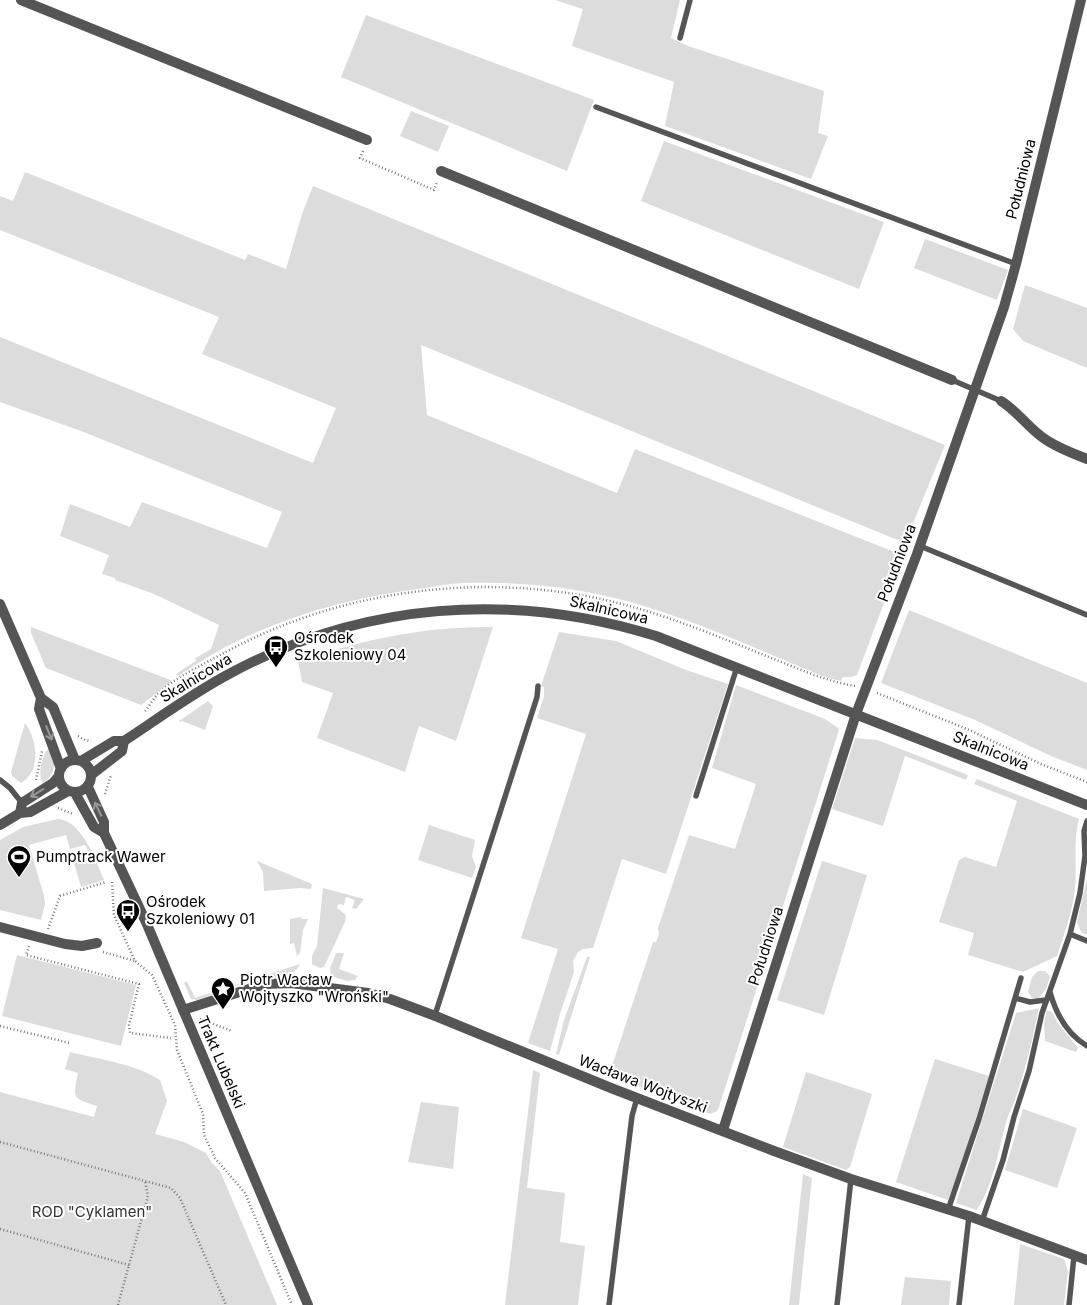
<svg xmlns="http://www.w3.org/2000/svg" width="1087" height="1305" viewBox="0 0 1087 1305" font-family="Inter,sans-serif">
  <rect width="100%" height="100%" fill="#fff"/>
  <!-- green -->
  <path fill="#dcdcdc" d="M555 0H680L671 38 688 46 824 91 818 133 828 136 811 179 665 126 674 82 572 46 583 9Z
    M366 15 594 100 567 171 341 77Z
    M411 111 449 126 438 152 400 136Z
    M664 141 884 222 859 289 641 201Z
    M25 172 245 260 248 254 286 269 302 214 313 186 945 445 905 543 421 345 427 415 617 493 635 449 902 555 857 675 851 677H843L841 681 828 678C765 653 700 622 634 603 581 588 522 581 466 583 453 583 439 586 425 588 341 598 249 625 179 676L176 674 197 660 194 659 211 649 219 625 154 594 115 580V578L102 574 109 555 60 536 70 504 130 527 142 502 267 548 282 512 81 431 0 402V337L313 463 336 408 202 354 219 317 0 230V196L13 201Z
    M925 239 1008 270 997 300 914 268Z
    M1025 285 1087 308V368L1023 341 1013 329Z
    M909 610 1087 683V770L1051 756 975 720 881 683Z
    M31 627 168 679 172 681 141 705 46 668 31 633Z
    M493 627 456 741 419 726 405 772 317 738 333 693 302 682 298 661C362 640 425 626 493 627Z
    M559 632 616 641 686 670 728 684 666 874 622 859 593 948 583 949 578 952 573 961 574 972 560 1014 550 1051 528 1043 558 949 521 938 586 734 537 718 544 696V687L541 686Z
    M736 685 825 719 838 728 839 730 719 1107 717 1111 710 1114 609 1075 653 942H656L659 934 658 928 689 835 735 849 756 784 712 768Z
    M208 701 213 706 205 730 182 721 180 722 179 721Z
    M25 723C37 739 42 771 21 783L12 776 11 772Z
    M855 738 877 740 968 775 966 780 905 756 883 826 832 809Z
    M49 748C55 761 58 773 43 783 37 774 42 755 49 748Z
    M977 779 1079 819C1073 841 1077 865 1075 888 1073 911 1064 934 1057 956L1023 972 968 955 974 933 939 922 959 860 965 857 996 867 1017 801 974 784Z
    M58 819C83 821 96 862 104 880L81 887 72 856 88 850 85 845 70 849 66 835 29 845 44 896 45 904 41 920 0 910V840L23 827Z
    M429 825 475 840 472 856 476 867 472 878 418 860Z
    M257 861 312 884 311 889 300 888 264 891 263 872Z
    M822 861 867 875 824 1015 777 1000Z
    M1087 878V935L1081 932 1077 922Z
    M323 888 364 899 356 909 352 908 355 900 346 897 344 905 338 904 337 908 346 915 345 922 324 967 320 968 312 964V956L317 946Z
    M301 917 302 919H308L303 930 300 953 297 956 294 943 290 944V919Z
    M336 953H344L339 969 358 976 355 980 347 981 331 976 330 968Z
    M17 955 136 985 121 1046 2 1016Z
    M587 957H590L559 1055 556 1054 564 1020Z
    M300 964C298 968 296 971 292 973 283 977 275 977 265 979 242 983 219 992 197 1000L191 999 184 983 187 981 195 998Z
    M1038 971H1045L1050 976 1046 989 1038 999 1032 998 1028 992 1032 977Z
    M1039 1008C1033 1038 1026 1068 1016 1097 1013 1107 1007 1116 1005 1126 998 1154 993 1185 977 1210L956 1203 1016 1013Z
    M1047 1010 1053 1013 1057 1022 1078 1048 1076 1052 1045 1041 1044 1023Z
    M70 1052C101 1060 133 1063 160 1080L167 1101 155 1134 184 1142 206 1153 212 1163 220 1171 277 1305H0V1092L94 1117 97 1106C71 1098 73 1098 78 1073L65 1069Z
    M935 1059 989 1076 966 1150 948 1200 896 1182Z
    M533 1070 540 1073 527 1188 565 1193 560 1242 585 1246 578 1305H505Z
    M806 1072 872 1094 850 1167 846 1170 783 1147Z
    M421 1102 459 1107 453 1169 408 1162Z
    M1023 1109 1077 1128 1057 1188 1005 1170Z
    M803 1174 812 1178 799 1305H789Z
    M1020 1244 1064 1259 1068 1271 1064 1305H1014Z
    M905 1277 951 1281 949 1305H901Z"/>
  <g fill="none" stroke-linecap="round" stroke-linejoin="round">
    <!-- path -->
    <path stroke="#777" stroke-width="2.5" stroke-dasharray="1 2.5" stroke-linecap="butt" d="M363 151 360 158 434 190 437 182
      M877 693 967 729 1041 764 1087 782
      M145 711C149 707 152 701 156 696 170 680 204 664 224 653 346 586 499 569 633 607 679 620 724 639 769 657 797 668 825 681 855 686
      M78 736 85 740 91 741
      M36 780 42 751
      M105 794 111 775
      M58 808 73 814
      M112 882 114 915 135 961 152 975 175 1025 177 1050 203 1114 204 1135 215 1158 245 1193 292 1305
      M48 929 60 896 106 882
      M29 946 26 955 139 984 129 1025 130 1033 171 1038
      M103 952 135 961
      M200 1019 232 1031
      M0 1026 70 1043
      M0 1142 171 1188 180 1198 226 1305
      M0 1229 129 1265
      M118 1305 148 1196 145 1181"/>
    <!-- service -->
    <path stroke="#555" stroke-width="5.5" d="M680 38 690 0
      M596 107 1016 264
      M952 380 1001 401
      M920 546 1087 615
      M0 780 10 788 22 803
      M696 796 737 667
      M1070 934 1087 941
      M1050 992C1056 1014 1067 1034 1087 1046
      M1015 998 1030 1002 1046 1000
      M435 1015 537 697 538 686
      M948 1210 979 1119 1021 978
      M982 1221 1003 1160 1014 1117 1029 1071 1042 1013 1070 934 1080 893 1085 856 1084 831 1087 821
      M609 1305 632 1116 637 1098
      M837 1305 851 1179
      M959 1305 969 1216
      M1069 1305 1074 1256"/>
    <!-- minor -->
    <path stroke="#555" stroke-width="10" d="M21 0 367 140
      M441 171 952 380
      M1001 401C1017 411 1027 426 1042 437 1055 447 1072 453 1087 459
      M0 927 65 944 82 946 97 943
      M183 1010 265 984 291 983 368 993 390 999 438 1017 611 1088 774 1151 851 1179 969 1216 1087 1260
      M723 1130 856 714 917 554 1004 307 1016 264 1081 0"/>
    <!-- tertiary -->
    <path stroke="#555" stroke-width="10" d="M0 604 41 698 53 707 75 760
      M41 698 39 709 61 769
      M59 776a16 16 0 1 1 32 0a16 16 0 1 1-32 0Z
      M81 761 114 741H124C159 718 193 693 229 674 362 602 512 591 656 636L1087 805
      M91 775 122 751 124 741
      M88 787 104 822V833L146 922 308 1305
      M75 793 94 827 104 833
      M20 813 22 803 53 783 59 776
      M0 825 20 813 30 812 68 791"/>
  </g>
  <!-- one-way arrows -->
  <defs><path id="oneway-shaft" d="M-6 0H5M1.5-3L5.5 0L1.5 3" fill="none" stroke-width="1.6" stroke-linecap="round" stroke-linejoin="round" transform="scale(1.25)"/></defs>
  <g stroke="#999">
    <use href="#oneway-shaft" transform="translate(49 733) rotate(68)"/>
    <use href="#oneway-shaft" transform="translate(37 793) rotate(148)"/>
    <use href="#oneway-shaft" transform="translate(98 809) rotate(-115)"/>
  </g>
  <!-- icons -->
  <defs>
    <g id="bus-pin" transform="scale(1.25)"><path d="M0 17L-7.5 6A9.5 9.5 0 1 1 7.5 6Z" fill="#000" stroke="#fff"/><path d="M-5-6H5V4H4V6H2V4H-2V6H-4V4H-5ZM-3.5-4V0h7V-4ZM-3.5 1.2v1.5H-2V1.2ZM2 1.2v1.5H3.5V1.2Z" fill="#fff"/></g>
    <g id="stadium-pin" transform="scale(1.25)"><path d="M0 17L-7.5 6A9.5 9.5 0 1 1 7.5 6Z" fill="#000" stroke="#fff"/><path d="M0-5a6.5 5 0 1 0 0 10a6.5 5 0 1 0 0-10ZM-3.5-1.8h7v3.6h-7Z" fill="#fff"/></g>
    <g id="sight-pin" transform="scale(1.25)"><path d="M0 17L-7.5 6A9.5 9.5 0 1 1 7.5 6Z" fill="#000" stroke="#fff"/><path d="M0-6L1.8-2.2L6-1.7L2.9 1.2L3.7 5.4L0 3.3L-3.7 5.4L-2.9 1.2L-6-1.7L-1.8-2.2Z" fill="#fff"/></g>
  </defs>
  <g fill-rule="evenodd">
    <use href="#bus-pin" x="276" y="647"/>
    <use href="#stadium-pin" x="19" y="857"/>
    <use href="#bus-pin" x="128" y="911"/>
    <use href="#sight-pin" x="223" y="989"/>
  </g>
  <g text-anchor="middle" stroke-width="4" stroke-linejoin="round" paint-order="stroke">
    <!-- street labels -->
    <g font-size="15" fill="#000" stroke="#fff">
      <text transform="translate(1021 179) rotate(-76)" y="5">Południowa</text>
      <text transform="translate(897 563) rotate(-69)" y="5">Południowa</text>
      <text transform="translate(609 610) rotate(13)" y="5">Skalnicowa</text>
      <text transform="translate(196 678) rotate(-31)" y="5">Skalnicowa</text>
      <text transform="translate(991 751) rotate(22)" y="5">Skalnicowa</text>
      <text transform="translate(766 946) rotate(-72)" y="5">Południowa</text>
      <text transform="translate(221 1062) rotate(67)" y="5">Trakt Lubelski</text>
      <text transform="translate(643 1084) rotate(21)" y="5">Wacława Wojtyszki</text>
    </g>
    <!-- poi labels -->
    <g font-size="15" fill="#000" stroke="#fff" text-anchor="start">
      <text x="294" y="643">Ośrodek<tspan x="294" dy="17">Szkoleniowy 04</tspan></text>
      <text x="36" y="862">Pumptrack Wawer</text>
      <text x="146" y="907">Ośrodek<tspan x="146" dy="17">Szkoleniowy 01</tspan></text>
      <text x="240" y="985">Piotr Wacław<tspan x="240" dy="17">Wojtyszko "Wroński"</tspan></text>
    </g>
    <!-- park labels -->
    <g font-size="15" fill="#333" stroke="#fff">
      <text x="92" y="1217">ROD "Cyklamen"</text>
    </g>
  </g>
</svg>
